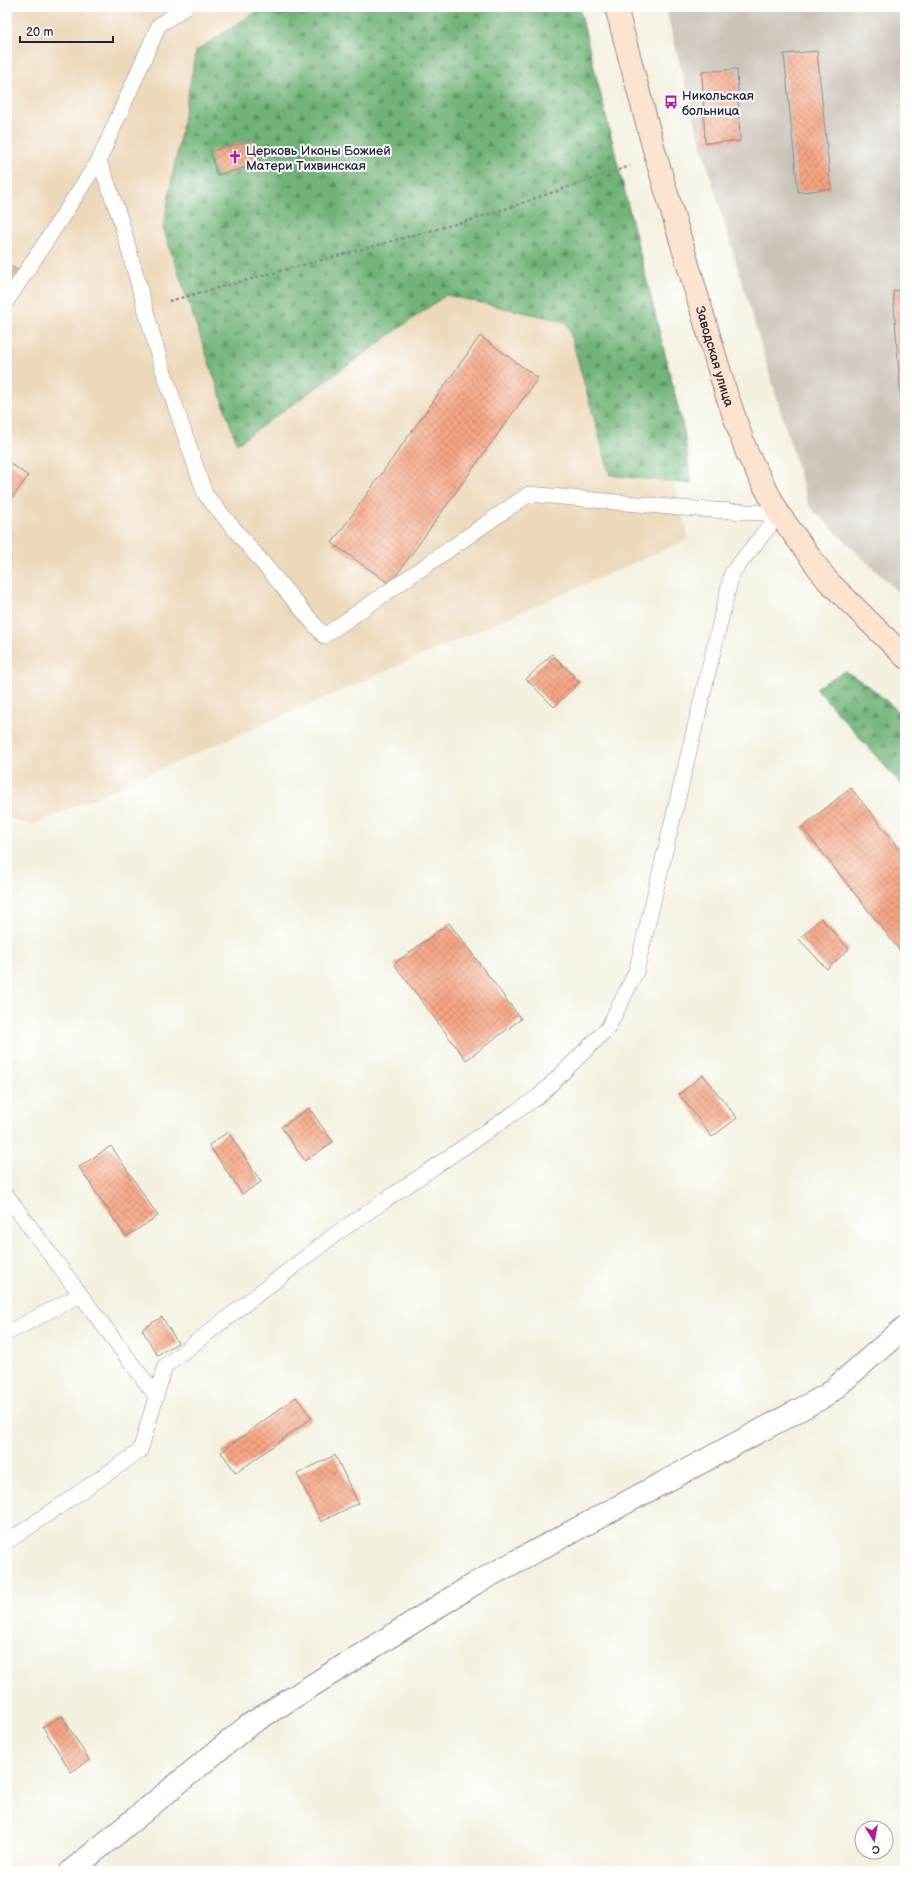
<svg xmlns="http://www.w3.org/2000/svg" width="912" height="1878" viewBox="0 0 912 1878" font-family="'Balsamiq Sans',sans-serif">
  <defs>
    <pattern id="forest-firs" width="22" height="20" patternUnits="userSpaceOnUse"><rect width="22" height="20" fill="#6fb277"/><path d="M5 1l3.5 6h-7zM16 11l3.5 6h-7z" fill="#5b9063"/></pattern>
    <pattern id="building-cross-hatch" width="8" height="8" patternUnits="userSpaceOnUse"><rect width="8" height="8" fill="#f5a583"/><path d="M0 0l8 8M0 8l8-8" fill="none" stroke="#c6866c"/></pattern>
  </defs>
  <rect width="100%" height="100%" fill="#fff"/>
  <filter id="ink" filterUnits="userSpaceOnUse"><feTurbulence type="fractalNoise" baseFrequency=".025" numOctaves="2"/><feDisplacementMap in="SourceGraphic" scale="8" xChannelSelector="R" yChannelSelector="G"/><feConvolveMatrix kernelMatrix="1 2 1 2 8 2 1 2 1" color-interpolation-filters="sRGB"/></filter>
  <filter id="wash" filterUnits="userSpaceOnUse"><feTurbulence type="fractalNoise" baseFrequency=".012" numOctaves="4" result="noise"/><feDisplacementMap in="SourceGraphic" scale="16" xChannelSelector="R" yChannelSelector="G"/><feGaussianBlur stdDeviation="0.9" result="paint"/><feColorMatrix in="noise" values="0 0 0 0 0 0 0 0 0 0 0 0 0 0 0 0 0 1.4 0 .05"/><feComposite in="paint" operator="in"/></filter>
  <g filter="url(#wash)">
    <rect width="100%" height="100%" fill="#f4f1e1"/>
    <!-- built -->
    <path fill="#ecd8ba" d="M7 7H544L689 539 32 825 7 818Z"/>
    <!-- industrial -->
    <path fill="#cbc3b8" d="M665 7H905V599L809 506 702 148Z"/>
    <!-- forest -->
    <path fill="url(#forest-firs)" stroke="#486a59" d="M263 7H579L684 431 691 484 610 475 567 322 446 295 237 444 163 228 196 51Z
      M845 671 874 690 905 718V789L816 688Z"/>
    <g id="blocks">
      <!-- building -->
      <path fill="url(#building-cross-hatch)" d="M817 51 831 189 798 192 784 54Z
        M737 69 740 141 705 143 702 72Z
        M254 140 260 164 217 175 210 151Z
        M7 263 20 272 7 291Z
        M905 290V445H904L893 291Z
        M480 336 538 378 390 584 332 543Z
        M7 461 28 476 9 503 7 502Z
        M552 654 580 682 554 707 526 679Z
        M851 788 905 856V957L802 827Z
        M821 918 849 949 827 969 799 939Z
        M449 923 521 1019 466 1060 394 964Z
        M703 1075 737 1118 712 1137 679 1094Z
        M309 1108 333 1142 305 1161 281 1127Z
        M228 1132 261 1182 242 1194 209 1145Z
        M111 1146 158 1216 126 1237 79 1167Z
        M162 1317 178 1343 157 1355 142 1329Z
        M296 1397 312 1418 236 1473 221 1452Z
        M335 1455 358 1503 321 1522 297 1474Z
        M62 1716 89 1760 71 1772 43 1727Z"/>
    </g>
  </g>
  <g filter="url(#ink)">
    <use href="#blocks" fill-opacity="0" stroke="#8b8a8e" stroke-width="1"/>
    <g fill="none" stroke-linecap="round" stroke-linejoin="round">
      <!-- lane casing -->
      <g stroke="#8b8a8e" stroke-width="16">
        <path id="lane" d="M186 7 159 25 99 160 120 218 160 361 205 494 324 636 529 494 681 508 779 514
          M7 301 99 160
          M7 1196 156 1396
          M7 1333 80 1295
          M7 1542 140 1451 165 1366 337 1233 539 1096 608 1028 636 972 732 573 779 514"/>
      </g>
      <!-- street casing -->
      <g stroke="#8b8a8e" stroke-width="24">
        <path id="street" d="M71 1871 249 1725 474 1584 827 1395 905 1327"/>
      </g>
      <!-- secondary casing -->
      <g stroke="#8b8a8e" stroke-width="24">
        <g id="secondary">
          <path id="s1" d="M616 7 656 157 726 393 747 453 779 514 827 580 905 657"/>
        </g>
      </g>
      <!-- path -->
      <path stroke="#8b8a8e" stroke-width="2.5" stroke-dasharray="3 3" stroke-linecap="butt" d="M169 301 478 218 630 166"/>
      <!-- lane -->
      <use href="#lane" stroke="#fff" stroke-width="15"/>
      <!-- street -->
      <use href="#street" stroke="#fff" stroke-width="22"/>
      <!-- secondary -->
      <use href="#secondary" stroke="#fde4d1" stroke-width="22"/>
    </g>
  </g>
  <!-- icons -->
  <defs>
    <g id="bus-bare" transform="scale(1.08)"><path d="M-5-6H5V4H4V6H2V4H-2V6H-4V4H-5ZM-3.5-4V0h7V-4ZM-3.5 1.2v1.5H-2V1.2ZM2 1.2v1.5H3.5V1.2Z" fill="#b5179e" stroke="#fff" stroke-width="2.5" paint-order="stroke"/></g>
    <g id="church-bare" transform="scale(1.08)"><path d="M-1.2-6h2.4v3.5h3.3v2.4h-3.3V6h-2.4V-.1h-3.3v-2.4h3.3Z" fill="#b5179e" stroke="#fff" stroke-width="2.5" paint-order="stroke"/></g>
  </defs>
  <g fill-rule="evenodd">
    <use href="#bus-bare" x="671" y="102"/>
    <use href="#church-bare" x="235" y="157"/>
  </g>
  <g text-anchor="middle" stroke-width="4" stroke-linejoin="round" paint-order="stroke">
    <!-- poi labels -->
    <g font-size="13" fill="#22223b" stroke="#fff" text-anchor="start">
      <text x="682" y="100">Никольская<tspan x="682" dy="15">больница</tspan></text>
      <text x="246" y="155">Церковь Иконы Божией<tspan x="246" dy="15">Матери Тихвинская</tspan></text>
    </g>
    <!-- street labels -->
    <g font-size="13" fill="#22223b" stroke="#fff">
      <text dy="5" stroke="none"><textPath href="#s1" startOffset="363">Заводская улица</textPath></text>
    </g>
  </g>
  <!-- margin -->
  <rect width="912" height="1878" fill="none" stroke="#fff" stroke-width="24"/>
  <!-- north arrow -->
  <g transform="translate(874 1840) rotate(169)"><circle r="19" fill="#ffffff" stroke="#a7a7b1"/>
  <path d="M0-3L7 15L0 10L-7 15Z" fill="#b5179e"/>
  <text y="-6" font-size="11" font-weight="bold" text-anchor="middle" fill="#22223b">С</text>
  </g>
  <!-- scale -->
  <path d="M20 36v6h93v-6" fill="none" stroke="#22223b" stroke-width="2"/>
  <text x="26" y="36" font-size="12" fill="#22223b" stroke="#ffffff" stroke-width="3" paint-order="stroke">20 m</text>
</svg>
